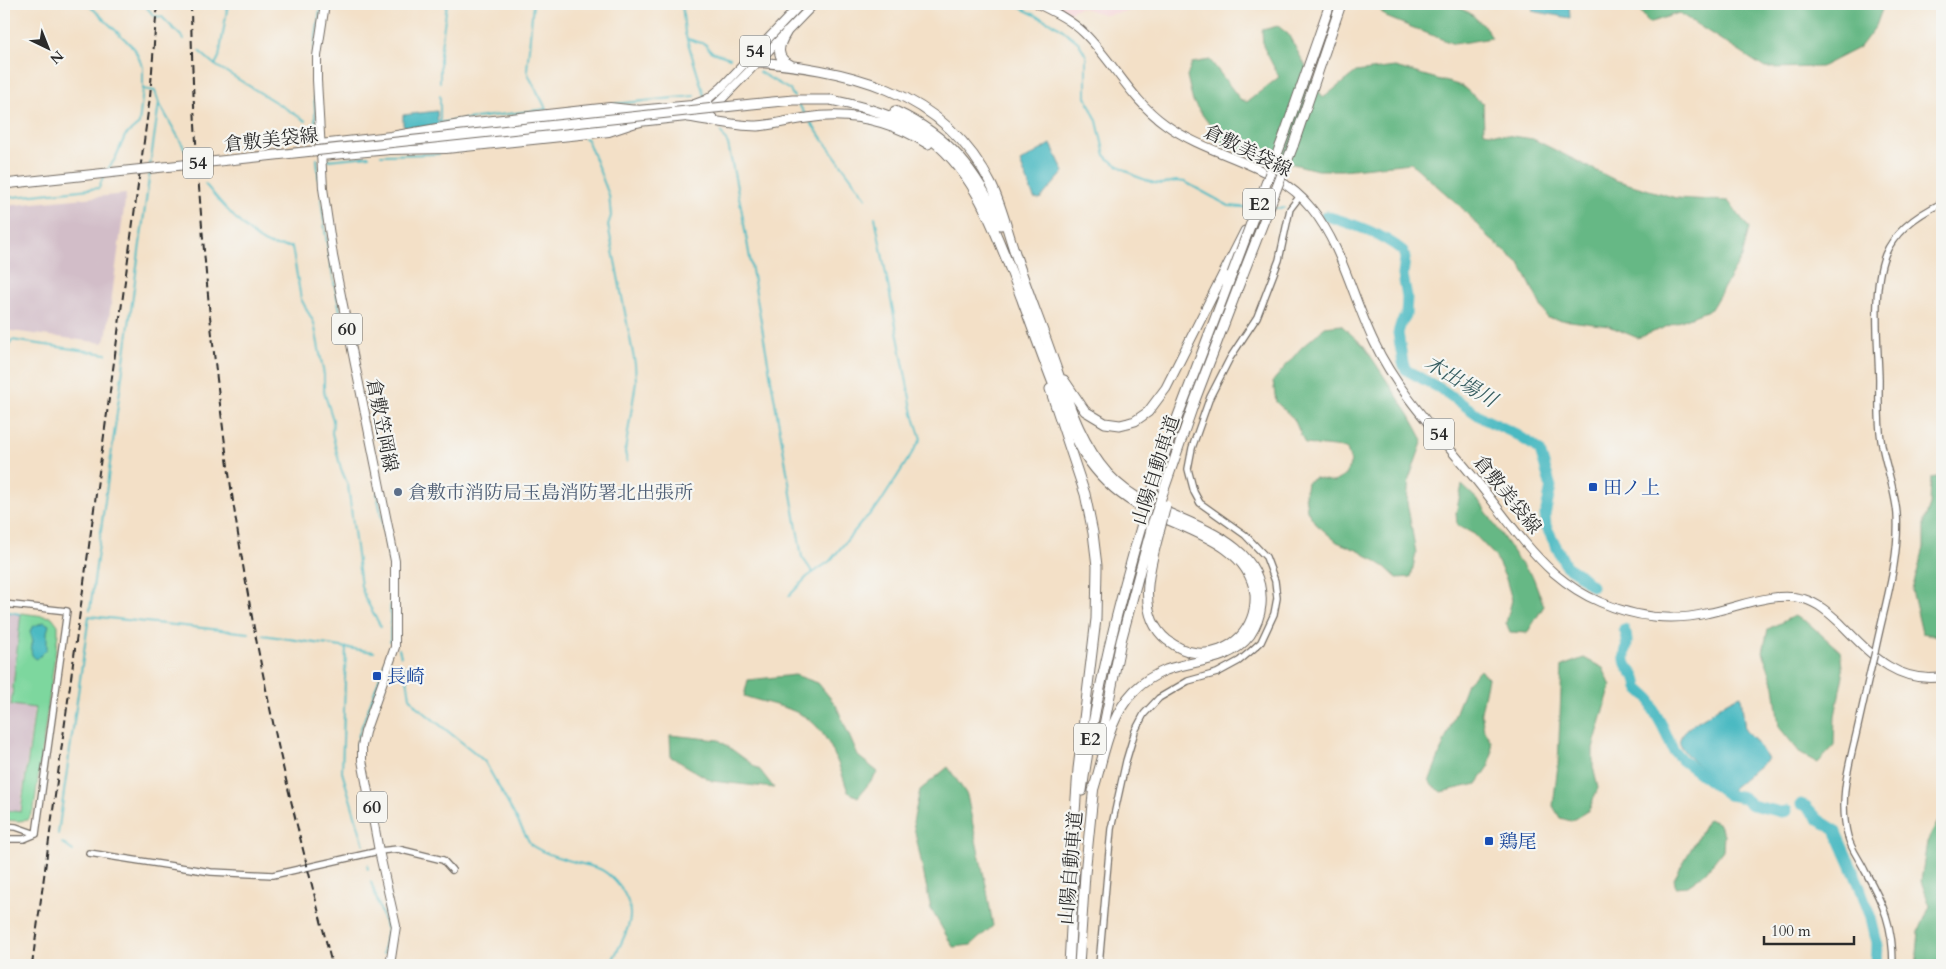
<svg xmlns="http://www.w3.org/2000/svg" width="1946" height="969" viewBox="0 0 1946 969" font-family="Cardo,'Noto Serif JP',serif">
  <rect width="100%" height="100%" fill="#f6f6f2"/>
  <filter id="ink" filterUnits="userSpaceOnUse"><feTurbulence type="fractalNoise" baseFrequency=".02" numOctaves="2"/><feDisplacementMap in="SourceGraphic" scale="10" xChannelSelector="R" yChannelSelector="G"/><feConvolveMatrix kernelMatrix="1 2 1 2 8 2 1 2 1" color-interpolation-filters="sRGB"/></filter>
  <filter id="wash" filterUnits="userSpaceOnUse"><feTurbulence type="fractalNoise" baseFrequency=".0096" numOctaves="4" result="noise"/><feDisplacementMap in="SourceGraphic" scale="20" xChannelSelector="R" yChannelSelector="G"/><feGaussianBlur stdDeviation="1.12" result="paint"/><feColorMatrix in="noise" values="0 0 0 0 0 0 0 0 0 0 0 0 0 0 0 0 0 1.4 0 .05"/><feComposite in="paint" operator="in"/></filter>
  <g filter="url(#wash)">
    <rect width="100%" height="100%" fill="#f3e0c7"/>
    <!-- built -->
    <path fill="#f7cfd4" d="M1055 4H1157L1136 10 1105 15 1080 7 1070 12Z"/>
    <!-- industrial -->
    <path fill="#d2bdc8" d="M126 194 106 339 103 343 4 330V206Z
      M4 612 21 614 10 705 34 708 20 812 4 810Z"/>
    <!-- green -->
    <path fill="#7dd79e" stroke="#548164" d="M21 613 52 617 58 625V634L34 808 28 820 18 821 4 820V810L21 812 35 708 11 705Z"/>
    <!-- forest -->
    <path fill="#66b885" stroke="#487258" d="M1375 4H1450L1470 13 1486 28 1492 38 1454 44 1386 17Z
      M1635 4H1884L1876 26 1860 47 1821 67 1765 68 1679 13 1649 23Z
      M1278 26 1288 34 1323 98 1356 72 1395 67 1462 86 1483 104 1484 132 1533 139 1615 180 1676 198 1728 201 1749 228 1742 257 1711 309 1638 338 1609 326 1547 318 1520 264 1488 237 1461 207 1411 163 1342 170H1317L1226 147 1193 102 1187 76 1192 63 1210 60 1240 99 1247 102 1279 77 1263 46 1262 30Z
      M1341 325 1364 346 1410 416 1423 440 1409 479 1407 502 1416 553 1411 577 1397 578 1385 567 1359 551 1337 542 1315 523 1307 510 1305 494 1307 482 1315 478 1334 482 1346 475 1351 462 1347 450 1343 448 1305 444 1294 419 1276 402 1273 381 1301 348 1325 327Z
      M1942 476V637L1922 633 1912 590 1924 548V521L1930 505 1931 478Z
      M1462 485 1480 502 1518 560 1533 577 1544 606 1527 633 1510 632 1506 623 1512 600 1506 579 1495 556 1474 534 1457 525 1456 513Z
      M1794 616 1807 622 1840 651 1843 675 1835 716 1834 746 1818 763 1801 754 1779 727 1774 686 1763 652 1768 629Z
      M1584 658 1603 668 1611 686 1593 748V767L1598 788 1589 810 1571 821 1560 818 1553 806 1558 765 1562 666Z
      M1480 670 1488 678 1481 712 1484 730 1491 741 1492 754 1488 768 1477 784 1441 792 1429 782 1467 683Z
      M795 675 818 683 836 705 858 756 878 772 858 797 848 792C839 765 828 727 800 714 785 706 761 702 744 696L748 680Z
      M670 735 719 740 760 770 774 788 712 781 671 757Z
      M948 767 967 795 977 845 986 885 993 926 971 945 953 947 931 909 913 822 920 790Z
      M1942 814V965H1916L1919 931 1930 906 1921 881 1927 842Z
      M1708 819 1718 823 1724 835 1723 850 1706 872 1687 886 1676 887 1674 879Z"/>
    <!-- water -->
    <path fill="#4bbac2" stroke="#3b7276" d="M1534 4H1569L1570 18 1532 11Z
      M437 111 438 125 410 129 403 125V115Z
      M1051 144 1064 172 1040 199 1034 198 1020 162Z
      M44 622 49 625 47 632V649L37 659C29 656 31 648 33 641L30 632 32 627Z
      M1741 696 1745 730 1754 739 1768 759 1731 790C1720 782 1675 753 1680 739 1683 730 1696 722 1703 718 1714 711 1728 699 1741 696Z"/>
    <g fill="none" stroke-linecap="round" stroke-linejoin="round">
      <!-- stream -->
      <path stroke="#4bbac2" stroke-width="2" d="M88 4 134 48 143 67V89L139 124 125 136 115 159 108 169
        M144 4 154 16 162 17 184 39
        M533 4 527 70C529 80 541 96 546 109
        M682 4 685 33 704 95
        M1015 5 1059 27 1078 42 1086 55V97L1097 121 1105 155 1111 161 1135 176 1154 183 1161 184 1176 181 1185 182 1229 206 1254 208
        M688 39 705 44 712 52 730 58
        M200 52 215 65 306 121
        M215 65 219 57 228 4
        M759 72 790 90 794 97
        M440 82V54L447 4
        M143 89 155 91 159 103 186 151
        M798 103 806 116
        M614 104 694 96
        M810 122 866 198
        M437 123 546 109 547 111
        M440 123V96
        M721 132 728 144 741 207 802 557 813 573
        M584 138 587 139 609 195 611 216 608 225 635 364 636 382 625 451 627 462
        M316 141 313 55 321 4
        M381 155 439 154
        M317 159 319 182
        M327 160 369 156
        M150 166 159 103
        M205 184C218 200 250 237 268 244 275 247 285 247 292 247L301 299 314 323 316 333 324 375V392L333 420 332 433 341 469 348 485 361 586 365 598 381 627
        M4 198 99 188 103 177
        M321 199C326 244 334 287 345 332
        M1271 208H1284
        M4 352 12 340 106 354
        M377 493 391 568 390 641
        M789 596 807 577 830 561 862 522 879 505 921 439 913 414 875 217
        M90 610 150 171
        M4 611 20 614
        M89 616 249 633
        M263 635 374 652
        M346 649 342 772 364 845
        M399 649 401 656
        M405 666 410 697 416 706 474 752 485 762 531 845C551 858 574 861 597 868 605 870 615 880 620 887 642 916 623 938 610 965
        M361 776 356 753 359 734 386 660
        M58 834 89 616
        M62 843 73 851
        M367 865 368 869
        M371 882 387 930 383 954
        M383 965H384
        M385 965 386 964"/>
      <!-- river -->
      <path stroke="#4bbac2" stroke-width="11" d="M1326 216C1353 224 1381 233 1403 251L1405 258 1403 275 1407 297 1406 315 1401 323 1398 333 1403 363 1406 370 1441 389 1484 419 1512 432 1533 445 1540 451 1551 487 1545 515 1546 526 1566 566 1577 573 1592 586
        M1624 629C1632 645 1621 653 1626 664 1631 675 1636 671 1638 688L1650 699 1653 709 1663 727 1673 750 1682 760 1729 795 1744 798 1752 805 1781 812 1787 811
        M1801 804 1806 806 1819 820 1835 830 1858 882 1871 918 1877 943 1876 965"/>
    </g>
  </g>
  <g filter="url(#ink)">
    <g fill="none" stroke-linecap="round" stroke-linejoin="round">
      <!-- minor casing -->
      <g stroke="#716a62" stroke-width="8">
        <path id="minor" d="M4 604 67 611 36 834
          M1875 652C1884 607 1900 560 1897 514 1895 489 1885 465 1881 440 1878 421 1879 399 1879 379 1878 344 1872 288 1885 255 1895 230 1919 214 1942 203
          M1872 664C1866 689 1861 714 1855 739 1847 772 1839 803 1848 837 1851 849 1860 860 1865 871 1884 905 1893 926 1893 965
          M4 826 16 827 36 834
          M4 839H24L36 834
          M89 853 211 872 273 875 379 851 398 849 443 860 452 870
          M1099 965 1111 829 1126 761 1135 731 1144 714 1159 698 1188 681 1217 673 1239 661 1251 651 1261 642 1274 614 1277 598 1275 581 1266 557 1245 535 1200 503 1194 492 1188 469 1192 448 1210 397 1230 358 1257 317 1279 260 1290 209 1300 196"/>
      </g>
      <!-- major casing -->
      <g stroke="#716a62" stroke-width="10">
        <path id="major" d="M325 4 317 56V80L323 188 333 256 395 561V647L365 732 362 746V760L379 851 396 926 390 965
          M1038 4C1054 12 1071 20 1084 33 1113 61 1131 100 1165 124 1211 158 1275 162 1312 209 1342 246 1353 299 1374 342 1398 393 1440 436 1475 479 1501 511 1524 546 1554 573 1568 585 1583 595 1600 602 1634 617 1672 622 1708 613 1739 607 1772 591 1804 599 1818 603 1829 613 1839 622 1869 652 1895 684 1942 677
          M320 144 391 136 466 123 610 107 637 110 692 105 708 99 722 87 801 4
          M321 156 390 150 446 149 609 132 639 122 696 116 710 110 719 102 814 4"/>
      </g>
      <!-- highway casing -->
      <g stroke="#716a62" stroke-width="11">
        <path id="highway" d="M786 33C778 46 775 58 791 65
          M746 61C845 69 944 88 992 186 1002 207 1007 230 1015 253 1026 288 1040 321 1052 356 1067 397 1078 440 1108 474 1119 486 1133 496 1147 503 1191 526 1266 542 1261 605 1260 616 1256 626 1250 635 1229 663 1195 659 1166 670 1154 675 1143 682 1134 691 1108 718 1104 757 1093 791
          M708 99 705 106 706 112 715 121
          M831 100C864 107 896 115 924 134 971 167 991 220 1011 271 1026 309 1039 348 1054 386 1064 409 1072 434 1085 455 1098 475 1116 492 1136 504 1174 528 1248 539 1255 594 1256 610 1251 625 1240 637 1229 648 1213 655 1197 653 1187 652 1176 647 1167 640 1133 612 1152 561 1161 525
          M895 111C950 136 977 172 1001 225
          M688 117C711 120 734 126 757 126 774 125 790 120 807 118 851 111 890 120 928 144
          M1285 133 1330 4
          M426 135 463 128 637 110
          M427 142H463L639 122
          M1293 146 1341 4
          M1064 380 1085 411 1105 423 1120 425 1128 423 1135 421 1148 412 1166 388 1245 231
          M1050 389 1085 494 1093 533 1097 566 1096 619 1078 769 1073 842V879
          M1150 497 1176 421 1232 274
          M1160 501 1195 400 1242 277
          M1099 750 1121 641 1153 522
          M1082 791C1095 697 1117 607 1144 517
          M1069 965 1074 873
          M1079 965 1085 874 1094 785"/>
      </g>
      <!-- minor -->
      <use href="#minor" stroke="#fff" stroke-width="5.5"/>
      <!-- major -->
      <use href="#major" stroke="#fff" stroke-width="8"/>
      <!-- highway -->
      <use href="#highway" stroke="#fff" stroke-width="9"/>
      <!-- rail -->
      <path stroke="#2b2b2b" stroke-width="2" stroke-dasharray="8 4" stroke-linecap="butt" d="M191 4C192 108 200 212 210 316 223 440 240 563 265 684 284 779 309 872 332 965
        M32 965 150 97 157 4"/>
      <!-- minor-bridge casing -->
      <g stroke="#716a62" stroke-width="8" stroke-linecap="butt">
        <path id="minor-bridge" d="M1872 664 1875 652"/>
      </g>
      <!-- highway-bridge casing -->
      <g stroke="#716a62" stroke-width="11" stroke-linecap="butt">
        <path id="highway-bridge" d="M4 184 752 104 793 100H831
          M1232 274 1285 133
          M1242 277 1293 146
          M1144 517 1150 497
          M1153 522 1160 501
          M1161 525 1166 505"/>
      </g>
      <!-- minor-bridge -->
      <use href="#minor-bridge" stroke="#fff" stroke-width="5.5"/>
      <!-- highway-bridge -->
      <use href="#highway-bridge" stroke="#fff" stroke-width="9"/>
    </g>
  </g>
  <!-- markers -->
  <g fill="#1a4fb4" stroke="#f6f6f2" stroke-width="2">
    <rect x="1588" y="482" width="10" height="10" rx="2.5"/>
    <rect x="372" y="671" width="10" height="10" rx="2.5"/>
    <rect x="1484" y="836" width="10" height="10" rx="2.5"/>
  </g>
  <circle fill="#5c6f8a" stroke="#f6f6f2" stroke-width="2" cx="398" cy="492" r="5"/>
  <g text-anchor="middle" stroke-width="4.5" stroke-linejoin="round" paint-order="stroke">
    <!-- shield labels -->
    <g fill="#f6f6f2" stroke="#686867" stroke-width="1">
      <rect x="740" y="35.5" width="30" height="31" rx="4"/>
      <rect x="183" y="147.5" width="30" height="31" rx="4"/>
      <rect x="1243" y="188.5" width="32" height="31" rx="4"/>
      <rect x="332" y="313.5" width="30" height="31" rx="4"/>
      <rect x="1424" y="418.5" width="30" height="31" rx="4"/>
      <rect x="1074" y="723.5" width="32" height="31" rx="4"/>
      <rect x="357" y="791.5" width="30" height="31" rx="4"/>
    </g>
    <g font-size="18" font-weight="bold" fill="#2b2b2b">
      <text x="755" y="57">54</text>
      <text x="198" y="169">54</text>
      <text x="1259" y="210">E2</text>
      <text x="347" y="335">60</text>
      <text x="1439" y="440">54</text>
      <text x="1090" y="745">E2</text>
      <text x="372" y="813">60</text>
    </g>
    <!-- street labels -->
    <g font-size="19" fill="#2b2b2b" stroke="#f6f6f2">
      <text transform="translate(271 139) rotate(-6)" y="7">倉敷美袋線</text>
      <text transform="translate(1248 150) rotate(26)" y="7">倉敷美袋線</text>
      <text transform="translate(383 425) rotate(79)" y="7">倉敷笠岡線</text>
      <text transform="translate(1155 470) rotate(-72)" y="7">山陽自動車道</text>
      <text transform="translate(1508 494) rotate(51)" y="7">倉敷美袋線</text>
      <text transform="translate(1070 868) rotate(-85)" y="7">山陽自動車道</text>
    </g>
    <!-- transit labels -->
    <g font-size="19" fill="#164399" stroke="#f6f6f2" text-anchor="start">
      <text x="1603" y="494">田ノ上</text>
      <text x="387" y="683">長崎</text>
      <text x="1499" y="848">鶏尾</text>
    </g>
    <!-- service labels -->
    <g font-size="19" fill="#4e5e75" stroke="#f6f6f2" text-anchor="start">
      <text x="408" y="499">倉敷市消防局玉島消防署北出張所</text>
    </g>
    <!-- water labels -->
    <g font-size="20" font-style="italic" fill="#365d60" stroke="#f6f6f2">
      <text transform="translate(1461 381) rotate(31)" y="7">木出場川</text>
    </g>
  </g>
  <!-- margin -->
  <rect width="1946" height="969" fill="none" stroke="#f6f6f2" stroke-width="20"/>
  <!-- north arrow -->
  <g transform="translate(48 48) rotate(137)" stroke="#f6f6f2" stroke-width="4" paint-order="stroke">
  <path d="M0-4L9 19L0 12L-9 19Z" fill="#2b2b2b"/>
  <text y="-8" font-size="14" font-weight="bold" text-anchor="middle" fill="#2b2b2b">N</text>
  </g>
  <!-- scale -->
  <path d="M1764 936v8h90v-8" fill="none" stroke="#2b2b2b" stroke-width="2.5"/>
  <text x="1771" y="936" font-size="15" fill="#2b2b2b" stroke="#f6f6f2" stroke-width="4" paint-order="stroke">100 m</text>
</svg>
